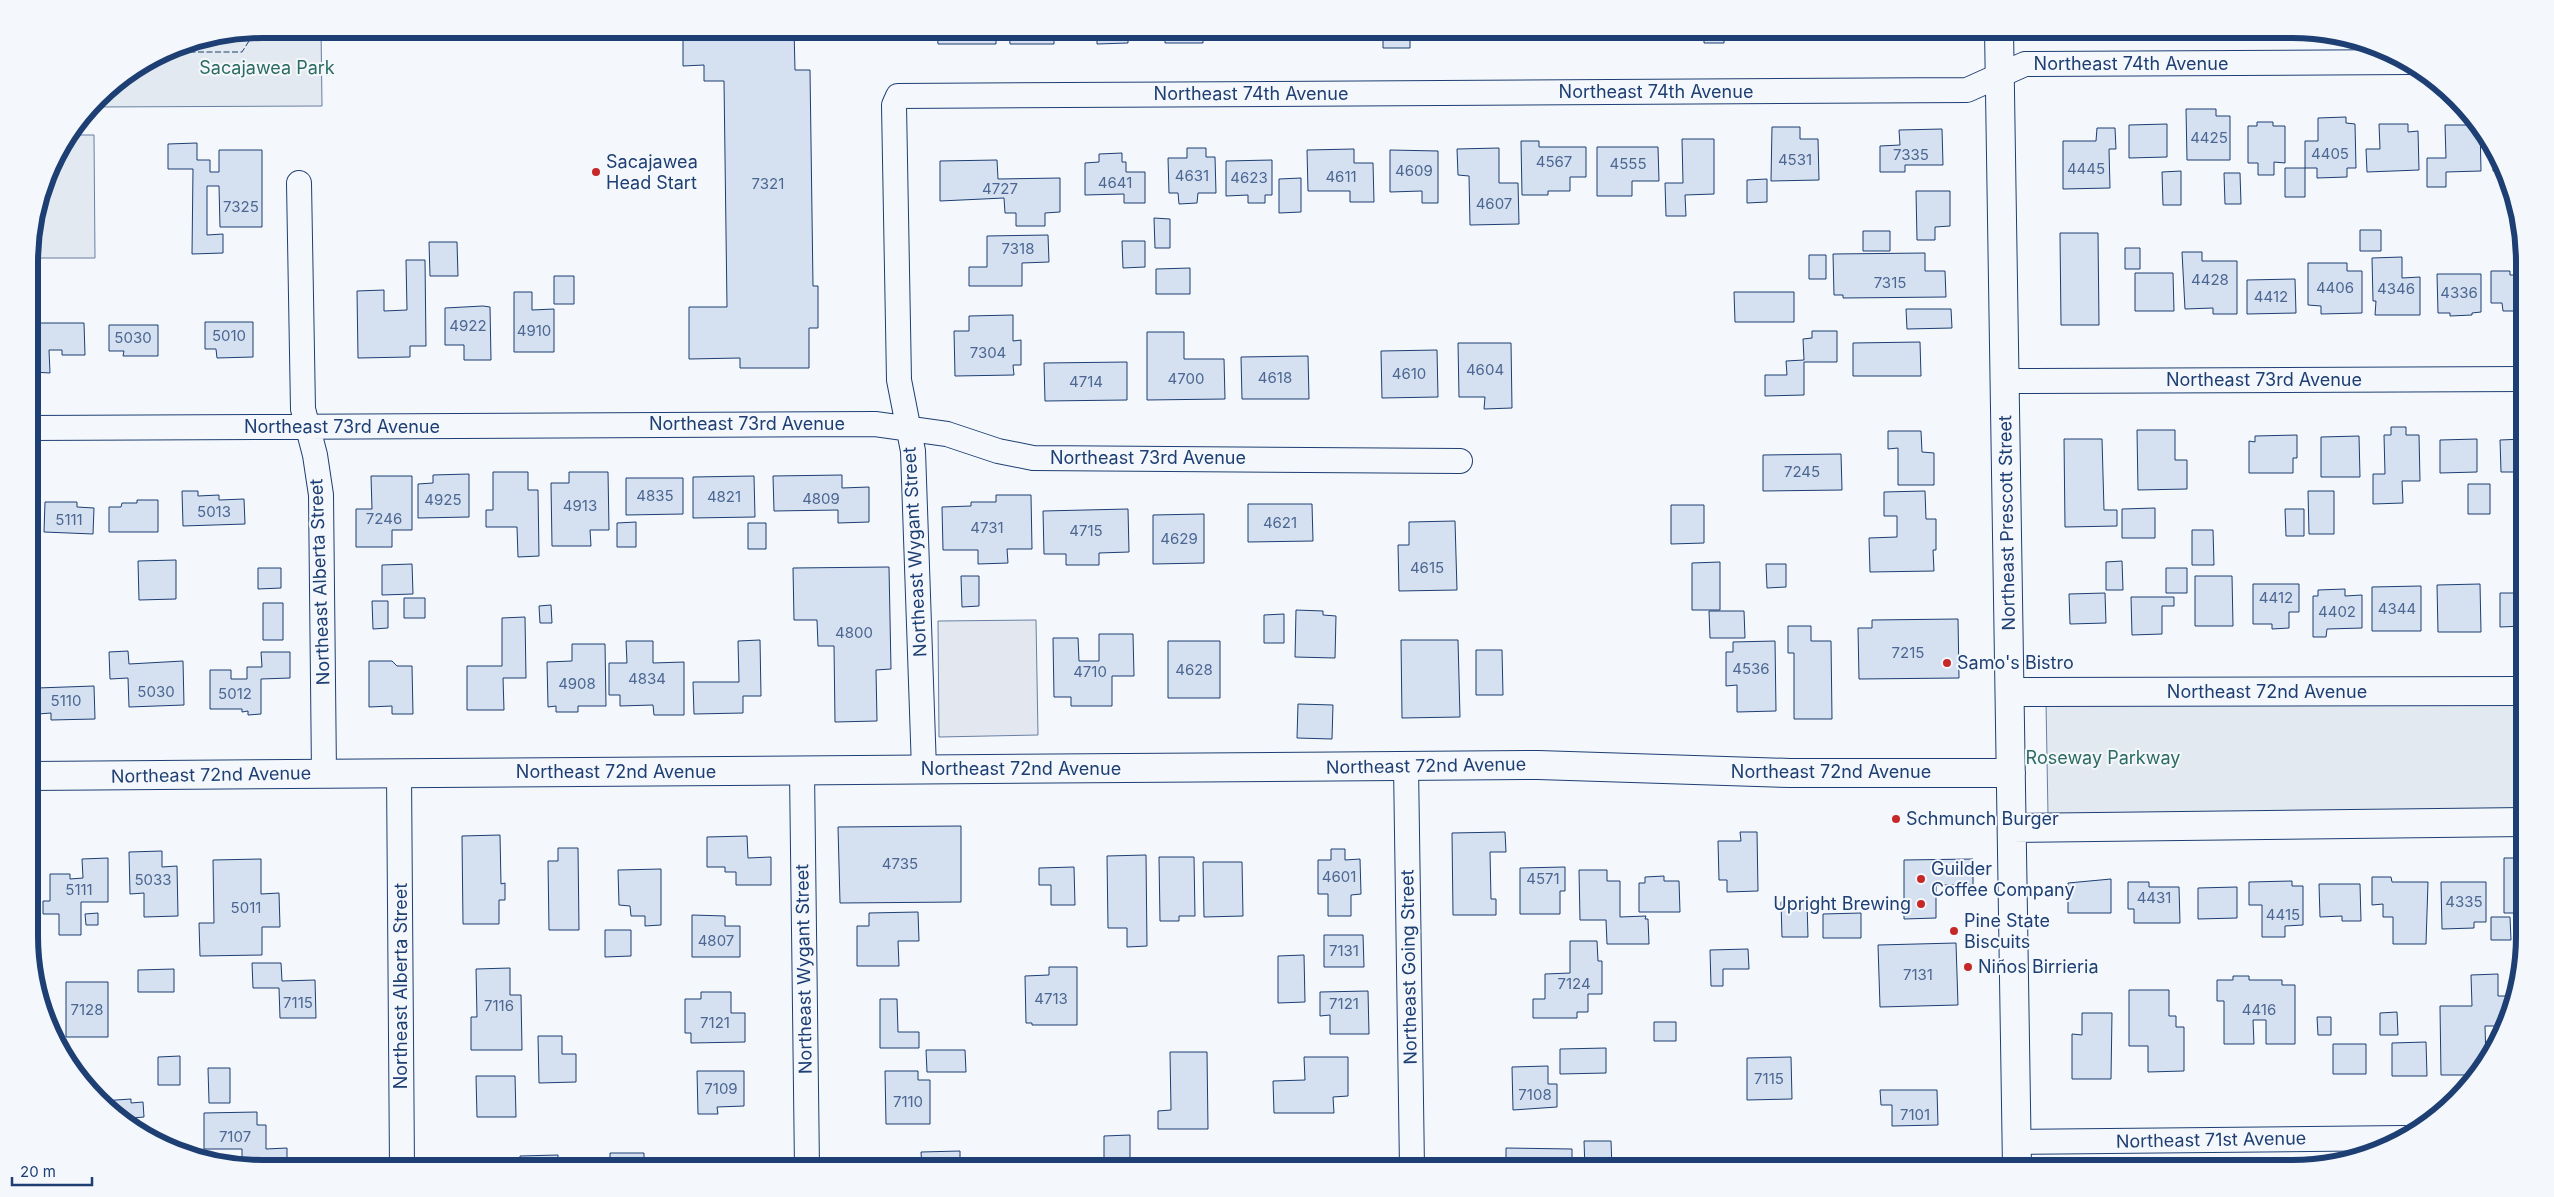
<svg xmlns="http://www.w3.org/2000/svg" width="2554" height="1197" viewBox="0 0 2554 1197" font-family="Inter,sans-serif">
  <rect width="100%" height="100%" fill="#f4f7fb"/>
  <!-- green -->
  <path fill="#e3e9f0" stroke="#687fa3" d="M262 29H321L322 106 92 107 108 87 173 46Z
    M71 135H94L95 258H29V246L53 159Z
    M2525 700V810L2048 815 2046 702Z"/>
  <!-- parking -->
  <path fill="#e3e8f0" stroke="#687fa3" d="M1036 620 1038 735 939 737 938 621Z"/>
  <!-- building -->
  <path fill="#d5e0f0" stroke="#1d3f73" d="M683 29H794L795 70H810L813 286H818V328H809V368H740V358L689 359V307H727L724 81H704V65L683 66Z
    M937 29H996V44H938Z
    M1009 29H1067V32H1054V44H1010Z
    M1097 29H1145V31L1128 32V43L1097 44Z
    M1165 29H1203V43H1165Z
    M1233 29H1283V32L1233 33Z
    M1383 29H1417L1418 39H1410V48H1383Z
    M1506 29H1546V36L1506 37Z
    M1633 29H1675V35L1633 36Z
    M1704 29H1742V31H1724V43H1704Z
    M2186 109H2216V116H2230V160H2187Z
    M2346 117V123L2355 124 2356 168H2347V177L2317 178V168H2305V141H2318V118Z
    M2257 122H2273V126H2285V163L2274 162V175H2258V163H2248V126H2257Z
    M2167 124V157L2129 158V125Z
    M2379 124H2408V132L2418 131 2419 170 2367 172 2366 149H2380Z
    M2445 125H2480L2481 171 2446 172V187H2427V158H2446Z
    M1772 127H1800V139H1818L1819 180 1771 181Z
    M2097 128H2115L2116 149H2109L2110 188 2063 189V141H2096Z
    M1942 129 1943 165H1905V172H1880V146L1900 145 1899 130Z
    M1682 139H1714V194L1685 195 1686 216H1666L1665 183H1683Z
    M1521 141H1539V147H1586V177H1570V191H1548V195H1522Z
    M197 143V160H210V172H219V150H262V227H220L219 186H207V235L223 234V253L192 254 193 169H168V144Z
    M1597 147H1658L1659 181H1632V196H1597Z
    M1187 148H1206V157H1215L1216 193H1198L1197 203 1179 204 1178 193H1169L1168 158H1187Z
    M1499 148V183H1518L1519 224 1470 225 1469 176 1458 175 1457 149Z
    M2493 148 2506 171H2493Z
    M1354 149V163H1373L1374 202H1350V191H1308L1307 150Z
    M1390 150 1438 151V203H1422V191L1390 192Z
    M1122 153V162H1126V172H1145V203H1124V194L1085 195V163L1099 162V154Z
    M997 160 998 179 1060 178V212L1045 213V226H1016V213H1005L1004 198 940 201V161Z
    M1272 160V195H1265V203H1248V195L1226 196V161Z
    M2285 168H2305V197H2285Z
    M2181 171V205H2163L2162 172Z
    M2224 173H2240L2241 204H2225Z
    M1301 178V212L1279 213V179Z
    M1767 179V202L1747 203V180Z
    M1916 191H1950V226L1935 227V240H1917Z
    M1154 218 1170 219V248H1155Z
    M2360 230H2381V251H2360Z
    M1863 231H1890V251H1863Z
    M2060 233H2098L2099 325H2061Z
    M1048 235 1049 262 1022 263V286H969V267H987V236Z
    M1122 241H1145V267L1123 268Z
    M429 242H457L458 276H430Z
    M2125 248H2140V269H2125Z
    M2182 252H2202V261H2237V314H2213V308L2185 309Z
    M1925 253V271H1945L1946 297 1843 298V295H1834L1833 254Z
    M2518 254H2523L2524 311H2503L2502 303H2491V271H2510V275H2519Z
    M1809 255H1826V279H1809Z
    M2402 257V278L2420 277V315H2375L2376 301H2373L2372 258Z
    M406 260H425L426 346H410V357L358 358 357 291 384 290V311L407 310Z
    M2308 263H2347V271H2362V313L2321 314V306L2308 305Z
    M1190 268V294H1156V269Z
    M2135 273H2173L2174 311H2135Z
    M2437 274H2481V312L2472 313V315L2450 316V313H2438Z
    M554 276H574V304H554Z
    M2295 279 2296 313 2247 314V280Z
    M514 292H532V310L554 309V352H514Z
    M1734 292H1794V322H1735Z
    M483 306 490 307 491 360H464V345H445V308Z
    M1906 309H1951L1952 328 1907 329Z
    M1013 315V341L1021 340V365H1013L1014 375 955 376 954 331H969V316Z
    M205 322H253V357L217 358 216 349H205Z
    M33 323H84L85 355H62V350H49L50 373 33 372Z
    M109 325H158V356H123L124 351H109Z
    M1812 331H1837V362H1804V395L1765 396V375H1787L1786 361 1804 360 1803 339 1812 338Z
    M1147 332H1184V359H1224L1225 399 1147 400Z
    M1920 342 1921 376H1853V343Z
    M1458 343H1511L1512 408 1484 409 1485 397H1459Z
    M1437 350 1438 397 1382 398 1381 351Z
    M1308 356 1309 399H1242L1241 357Z
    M1127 362V400L1045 401 1044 363Z
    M2391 427H2406V435H2419L2420 481H2402L2403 503 2373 504V474H2385L2384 435H2391Z
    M2137 430H2175V460H2187V489L2138 490Z
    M1888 431H1921L1922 452 1934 453V485H1898V448L1888 449Z
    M2297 435V458H2293V473H2249V441L2255 442V436Z
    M2359 436 2360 477H2321V437Z
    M2064 439H2102L2104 510H2117V526L2065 527Z
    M2477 439V472L2440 473V440Z
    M2524 439V472H2501L2500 440Z
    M1841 454 1842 490 1763 491V455Z
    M493 472H528V490H538L539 556 518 557 517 527H486V510H493Z
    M569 472H608L609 530H590L591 546H552L551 483H569Z
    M469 474V517L418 518V484L433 483V475Z
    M842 475V488L869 487V522L838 523V510L774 511 773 476Z
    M371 476H412V530H392V547H356V509H372Z
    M754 476 755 517 693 518V477Z
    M626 478H683V514L626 515Z
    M2468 484H2490V514H2468Z
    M182 491H198V496L219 495V500L244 499 245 524 183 526Z
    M1925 491 1926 519H1936V550H1933L1934 571 1870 572 1869 538 1897 537V516H1884V492Z
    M2308 491H2334V534H2309Z
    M996 495H1031L1032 549H1007L1008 563 978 564V550H943L942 507 971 506V502H996Z
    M137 500H158V532H109V507H121L122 503H137Z
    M45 502H77V507L94 508 93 534 44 532Z
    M1248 504H1312L1313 541 1248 542Z
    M1671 505H1704V543L1671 544Z
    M2155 508V538H2122V509Z
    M1128 509 1129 552 1099 553V565H1066V554H1044L1043 511Z
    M2285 509H2304V536H2286Z
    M1204 514V563L1153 564V515Z
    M1455 521 1457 590 1399 591 1398 545H1409V522Z
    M636 522V547H617V523Z
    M748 523H766V549H748Z
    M2192 530H2213L2214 565H2192Z
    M176 560V599L139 600 138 561Z
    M2122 561 2123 590H2106V562Z
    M1720 562V610H1692V563Z
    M412 564 413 594 382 595V565Z
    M1766 564H1786V587L1767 588Z
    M889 567 891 669 876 670 877 721 835 722 834 646H818L817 620H794L793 568Z
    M258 568H281V588L258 589Z
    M2166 568H2187V593H2166Z
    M961 576H979V606L962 607Z
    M2195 576H2232L2233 626H2195Z
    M2253 584H2299V612H2289V628L2272 629V624H2253Z
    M2480 584 2481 632H2438L2437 585Z
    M2421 586V631H2372V587Z
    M2345 589V596L2362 595V628L2327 629 2326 637H2313V596H2318V590Z
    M2105 593 2106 623 2070 624 2069 594Z
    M2500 593H2524V626L2500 627Z
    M2131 597H2174V606H2162V634L2132 635Z
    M404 598H425V618H404Z
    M372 601H388V628L373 629Z
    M263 603H283V640H263Z
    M551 605 552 623H540L539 606Z
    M1296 610 1323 611V615L1336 616 1335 658 1295 657Z
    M1709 611H1744L1745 638H1710Z
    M1284 614V643H1264V615Z
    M525 617 526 678H503L504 710H467V666H502V618Z
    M1958 619 1959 678 1859 679 1858 628H1872V620Z
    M1788 626H1811V641H1831L1832 719H1794V653H1788Z
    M1099 634H1133L1134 676H1112V706H1071V697H1054L1053 638H1078L1079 661H1099Z
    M760 640 761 696H743V713L694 714 693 682H739L738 641Z
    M1401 640H1458L1460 717 1402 718Z
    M626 641H653V663L684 662V715H654L653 705 620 706V695H609V663H627Z
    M1168 641H1220V698H1168Z
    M1775 641 1776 711 1737 712V685L1726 686V652H1733V642Z
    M572 644H605L606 706H578V712H556V706L548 707 547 662 572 661Z
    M1476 650H1502L1503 695H1476Z
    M128 651 129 664 183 661 184 705 129 707 128 678 110 679 109 652Z
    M261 652H290V678L261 679V714L248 715V711L242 712V709H210V670H231V679H247V667H262Z
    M369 661H392L397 666H412L413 714H392V706L369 707Z
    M94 686 95 719 51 720V713L38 714 37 688Z
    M1298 704 1333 705 1332 739 1297 738Z
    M961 826V902L840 903 838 827Z
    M1505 832 1506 852H1490L1491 899H1496V915H1453L1452 833Z
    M1740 832H1757L1758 891 1727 892V880H1719L1718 841H1741Z
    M500 835 501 884 505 883V900H499V924H463L462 836Z
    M747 836 748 858 771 857V885H736V872H725V867H707V837Z
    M558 848H578L579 930H549L548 861H558Z
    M1331 849H1345V860L1360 859 1361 894 1351 895V916H1328V894H1318V860H1331Z
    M162 851V867L177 866 178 916 144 917V893L130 894 129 852Z
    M1146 855 1147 946 1127 947V928H1108L1107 856Z
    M1159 857H1194L1195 916H1179V921H1160Z
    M108 858V902H81V935H59V914H43V901H50V874H70V879L83 878 82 859Z
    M2504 858H2525V913H2504Z
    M261 859V894L279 893 280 927H262V955L200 956 199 923H214L213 860Z
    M1973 859V885H1936V918L1904 919V860Z
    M1203 862H1242L1243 916 1204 917Z
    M1074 867 1075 905H1051V885H1039V868Z
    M1565 867V891H1560V914H1520V868Z
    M661 869V925L645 926V916H631L630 906 619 905 618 870Z
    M1579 870H1607V881H1620V917L1646 916 1645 919H1648L1649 944H1607L1606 920H1580Z
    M1664 876V881H1679L1680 912H1639V883H1645V877Z
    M2372 877H2391L2392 882H2428L2426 944H2393V917H2383V904L2372 905Z
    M2111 879V913H2068V883Z
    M2292 881V886H2303V925L2285 926V937H2262V905H2249V882Z
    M2128 882H2149V887H2179L2180 923H2134V909H2128Z
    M2441 882H2486V922H2474V928L2442 929Z
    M2319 884H2360L2361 921H2342V916L2320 917Z
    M2237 887V918L2198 919V888Z
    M1781 902H1807L1808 937H1782Z
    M918 912 919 941H898L899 966H857V926H869V913Z
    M98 913V925H86L85 914Z
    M1861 913V938H1823V914Z
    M692 915 725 916V926H740V957H692Z
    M2491 917H2510L2511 940H2491Z
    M605 930H631V956L605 957Z
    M1324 935H1363L1364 967H1324Z
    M1570 941H1597L1598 961H1602V994H1588V1012H1577V1018H1533V999H1545V974L1570 973Z
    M1956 943 1958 1005 1880 1007 1878 945Z
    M1748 949 1749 969H1723V986H1711L1710 950Z
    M1304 955 1305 1002 1278 1003V956Z
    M252 963H281L282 981 315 980 316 1018H280L279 988H253Z
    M1049 967H1077V1025H1032V1023H1026L1025 976 1049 975Z
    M510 968V995H521L522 1050H471V1017H477L476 969Z
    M174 969V992H138V970Z
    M2498 974V996H2513L2507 1025 2503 1032H2498V1026H2485L2486 1059 2484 1062 2478 1063 2476 1075H2441L2440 1006H2472L2471 975Z
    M2233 976H2249V980H2282V985H2295V1044H2266V1020H2253L2254 1044H2224V1001H2217V980H2233Z
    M66 982H108V1037H66Z
    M2129 990H2169V1016H2176V1027H2184V1071L2148 1072V1046H2129Z
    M1368 991 1369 1034H1330V1015L1320 1016V992Z
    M701 992H731V1013H745V1042L691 1043V1033H685V999H701Z
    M880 999H897L898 1032H919V1048H880Z
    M2397 1012 2398 1035H2380V1013Z
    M2082 1013H2112L2111 1079H2072V1034L2082 1035Z
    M2317 1017H2331V1035H2318Z
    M1654 1022H1676V1041H1654Z
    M538 1036H562V1054H576V1082L539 1083Z
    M2426 1042 2427 1076H2392V1043Z
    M2333 1044H2366V1074H2333Z
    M1606 1048V1073L1560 1074V1049Z
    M926 1050H965L966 1072H927Z
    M1170 1052H1207L1208 1129H1158V1111L1171 1110Z
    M180 1056V1085H158V1057Z
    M1304 1057H1348V1096L1333 1097 1334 1113H1274L1273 1081 1305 1080Z
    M1791 1057 1792 1099 1747 1100V1058Z
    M1548 1066V1084H1557V1107L1513 1110 1512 1067Z
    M208 1068H230V1103H209Z
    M697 1071H744V1106L717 1107 718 1114H698Z
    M885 1071H918V1080H930V1124H886Z
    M476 1076H515L516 1117H477Z
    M1880 1090H1937L1938 1125 1892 1126V1105H1881Z
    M131 1099V1103L143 1102 144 1117 132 1118V1127L120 1120 101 1101Z
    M257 1112V1125H266V1149L287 1148V1168H262L242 1164V1149H204V1113Z
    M1130 1135V1168H1104V1136Z
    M1584 1141H1611L1612 1168H1585Z
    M1506 1148 1572 1149V1168H1506Z
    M960 1151V1168H922L921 1152Z
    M610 1153H644V1168H610Z
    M558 1155V1168H520V1156Z
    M707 1165H741V1168H707Z"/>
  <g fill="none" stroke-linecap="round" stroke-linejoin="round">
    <!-- minor casing -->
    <g stroke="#1d3f73" stroke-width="26">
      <path id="minor" d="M299 183 303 409 315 455 321 495 324 774
        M2005 381 2524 379
        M30 428 875 424 947 434 998 451 1033 458 1460 461
        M1406 766 1412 1168
        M924 769 913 451 899 380 894 105 898 96 1967 90 2025 64 2409 62
        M802 771 807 1168
        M399 773 402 1168
        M2017 1142 2404 1138"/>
    </g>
    <!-- tertiary casing -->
    <g stroke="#1d3f73" stroke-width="30">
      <path id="tertiary" d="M1999 29 2017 1168
        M2010 692 2525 691
        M30 776 1538 765 1790 773H2011
        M2012 828 2525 822"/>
    </g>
    <!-- minor -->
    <use href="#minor" stroke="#f4f7fb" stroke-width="24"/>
    <!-- tertiary -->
    <use href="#tertiary" stroke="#f4f7fb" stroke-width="28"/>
    <!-- fence -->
    <path stroke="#1d3f73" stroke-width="1" stroke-dasharray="6 2.5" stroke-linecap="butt" d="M164 52H242L256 30"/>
  </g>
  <!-- markers -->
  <g fill="#c62828" stroke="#f4f7fb" stroke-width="2">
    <circle cx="596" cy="172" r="5"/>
    <circle cx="1947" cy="663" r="5"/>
    <circle cx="1896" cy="819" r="5"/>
    <circle cx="1921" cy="879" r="5"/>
    <circle cx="1921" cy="904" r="5"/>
    <circle cx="1954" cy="931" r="5"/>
    <circle cx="1968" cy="967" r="5"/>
  </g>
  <g text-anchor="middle" stroke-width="4" stroke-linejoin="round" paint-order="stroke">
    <!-- number labels -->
    <g font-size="15" fill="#4b6792">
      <text x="2209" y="143">4425</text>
      <text x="2330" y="159">4405</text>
      <text x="1911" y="160">7335</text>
      <text x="1795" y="165">4531</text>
      <text x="1554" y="167">4567</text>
      <text x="1628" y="169">4555</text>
      <text x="2086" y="174">4445</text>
      <text x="1414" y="176">4609</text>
      <text x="1192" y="181">4631</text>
      <text x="1341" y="182">4611</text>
      <text x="1249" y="183">4623</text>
      <text x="1115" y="188">4641</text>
      <text x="768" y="189">7321</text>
      <text x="1000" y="194">4727</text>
      <text x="1494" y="209">4607</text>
      <text x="241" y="212">7325</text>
      <text x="1018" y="254">7318</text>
      <text x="2210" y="285">4428</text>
      <text x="1890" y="288">7315</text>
      <text x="2335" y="293">4406</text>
      <text x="2396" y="294">4346</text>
      <text x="2459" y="298">4336</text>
      <text x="2271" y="302">4412</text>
      <text x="468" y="331">4922</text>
      <text x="534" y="336">4910</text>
      <text x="229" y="341">5010</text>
      <text x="133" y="343">5030</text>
      <text x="988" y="358">7304</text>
      <text x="1485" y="375">4604</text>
      <text x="1409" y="379">4610</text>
      <text x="1275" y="383">4618</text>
      <text x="1186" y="384">4700</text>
      <text x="1086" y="387">4714</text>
      <text x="1802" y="477">7245</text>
      <text x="655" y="501">4835</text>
      <text x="724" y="502">4821</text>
      <text x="821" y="504">4809</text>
      <text x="443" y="505">4925</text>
      <text x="580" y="511">4913</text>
      <text x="214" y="517">5013</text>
      <text x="384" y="524">7246</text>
      <text x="69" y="525">5111</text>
      <text x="1280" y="528">4621</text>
      <text x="987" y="533">4731</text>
      <text x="1086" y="536">4715</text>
      <text x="1179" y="544">4629</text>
      <text x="1427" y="573">4615</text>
      <text x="2276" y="603">4412</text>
      <text x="2397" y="614">4344</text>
      <text x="2337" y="617">4402</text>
      <text x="854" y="638">4800</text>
      <text x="1908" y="658">7215</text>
      <text x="1751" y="674">4536</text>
      <text x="1194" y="675">4628</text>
      <text x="1090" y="677">4710</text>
      <text x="647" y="684">4834</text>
      <text x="577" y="689">4908</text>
      <text x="156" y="697">5030</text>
      <text x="235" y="699">5012</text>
      <text x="66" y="706">5110</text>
      <text x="900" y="869">4735</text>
      <text x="1339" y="882">4601</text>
      <text x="1543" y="884">4571</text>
      <text x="153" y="885">5033</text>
      <text x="79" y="895">5111</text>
      <text x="2154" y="903">4431</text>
      <text x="2464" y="907">4335</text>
      <text x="246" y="913">5011</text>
      <text x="2283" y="920">4415</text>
      <text x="716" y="946">4807</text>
      <text x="1344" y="956">7131</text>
      <text x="1918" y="980">7131</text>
      <text x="1574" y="989">7124</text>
      <text x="1051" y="1004">4713</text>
      <text x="298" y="1008">7115</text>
      <text x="1344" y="1009">7121</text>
      <text x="499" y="1011">7116</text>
      <text x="87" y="1015">7128</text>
      <text x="2259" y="1015">4416</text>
      <text x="715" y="1028">7121</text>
      <text x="1769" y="1084">7115</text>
      <text x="721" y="1094">7109</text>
      <text x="1535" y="1100">7108</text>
      <text x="908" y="1107">7110</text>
      <text x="1915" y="1120">7101</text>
      <text x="235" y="1142">7107</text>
    </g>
    <!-- street labels -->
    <g font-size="18" fill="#1d3f73" stroke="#f4f7fb">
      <text x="2131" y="70">Northeast 74th Avenue</text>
      <text x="1656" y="98">Northeast 74th Avenue</text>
      <text x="1251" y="100">Northeast 74th Avenue</text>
      <text x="2264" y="386">Northeast 73rd Avenue</text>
      <text x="747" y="430">Northeast 73rd Avenue</text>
      <text x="342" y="433">Northeast 73rd Avenue</text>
      <text x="1148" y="464">Northeast 73rd Avenue</text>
      <text transform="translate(2007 523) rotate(-91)" y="6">Northeast Prescott Street</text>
      <text transform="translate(915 552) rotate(-93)" y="6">Northeast Wygant Street</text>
      <text transform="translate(320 582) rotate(-92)" y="6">Northeast Alberta Street</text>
      <text x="2267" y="698">Northeast 72nd Avenue</text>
      <text transform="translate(1426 766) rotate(-1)" y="6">Northeast 72nd Avenue</text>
      <text x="1021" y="775">Northeast 72nd Avenue</text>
      <text x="616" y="778">Northeast 72nd Avenue</text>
      <text x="1831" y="778">Northeast 72nd Avenue</text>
      <text transform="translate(211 775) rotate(-1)" y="6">Northeast 72nd Avenue</text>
      <text transform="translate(1409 967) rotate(-91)" y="6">Northeast Going Street</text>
      <text transform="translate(804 969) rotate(-91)" y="6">Northeast Wygant Street</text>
      <text transform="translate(401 986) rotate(-90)" y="6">Northeast Alberta Street</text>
      <text transform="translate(2211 1140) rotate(-1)" y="6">Northeast 71st Avenue</text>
    </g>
    <!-- park labels -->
    <g font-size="18" fill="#2c6c60" stroke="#f4f7fb">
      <text x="267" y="74">Sacajawea Park</text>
      <text x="2103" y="764">Roseway Parkway</text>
    </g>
    <!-- poi labels -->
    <g font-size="18" fill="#1d3f73" stroke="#f4f7fb" text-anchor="start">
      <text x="606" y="168">Sacajawea<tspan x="606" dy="21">Head Start</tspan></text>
      <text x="1957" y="669">Samo's Bistro</text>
      <text x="1906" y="825">Schmunch Burger</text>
      <text x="1931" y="875">Guilder<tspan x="1931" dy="21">Coffee Company</tspan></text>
      <text x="1911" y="910" text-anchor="end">Upright Brewing</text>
      <text x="1964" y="927">Pine State<tspan x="1964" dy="21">Biscuits</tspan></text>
      <text x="1978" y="973">Niños Birrieria</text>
    </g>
  </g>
  <!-- crop -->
  <path d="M0 0H2554V1197H0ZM262 38H2292A224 224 0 0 1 2516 262V936A224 224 0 0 1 2292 1160H262A224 224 0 0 1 38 936V262A224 224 0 0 1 262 38Z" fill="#f4f7fb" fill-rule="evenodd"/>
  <path fill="none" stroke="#1d3f73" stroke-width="6" d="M262 38H2292A224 224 0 0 1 2516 262V936A224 224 0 0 1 2292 1160H262A224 224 0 0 1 38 936V262A224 224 0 0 1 262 38Z"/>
  <!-- scale -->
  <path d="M12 1177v8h80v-8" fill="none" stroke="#1d3f73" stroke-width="2.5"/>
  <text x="20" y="1177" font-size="15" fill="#1d3f73" stroke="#f4f7fb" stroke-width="4" paint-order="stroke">20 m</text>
</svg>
